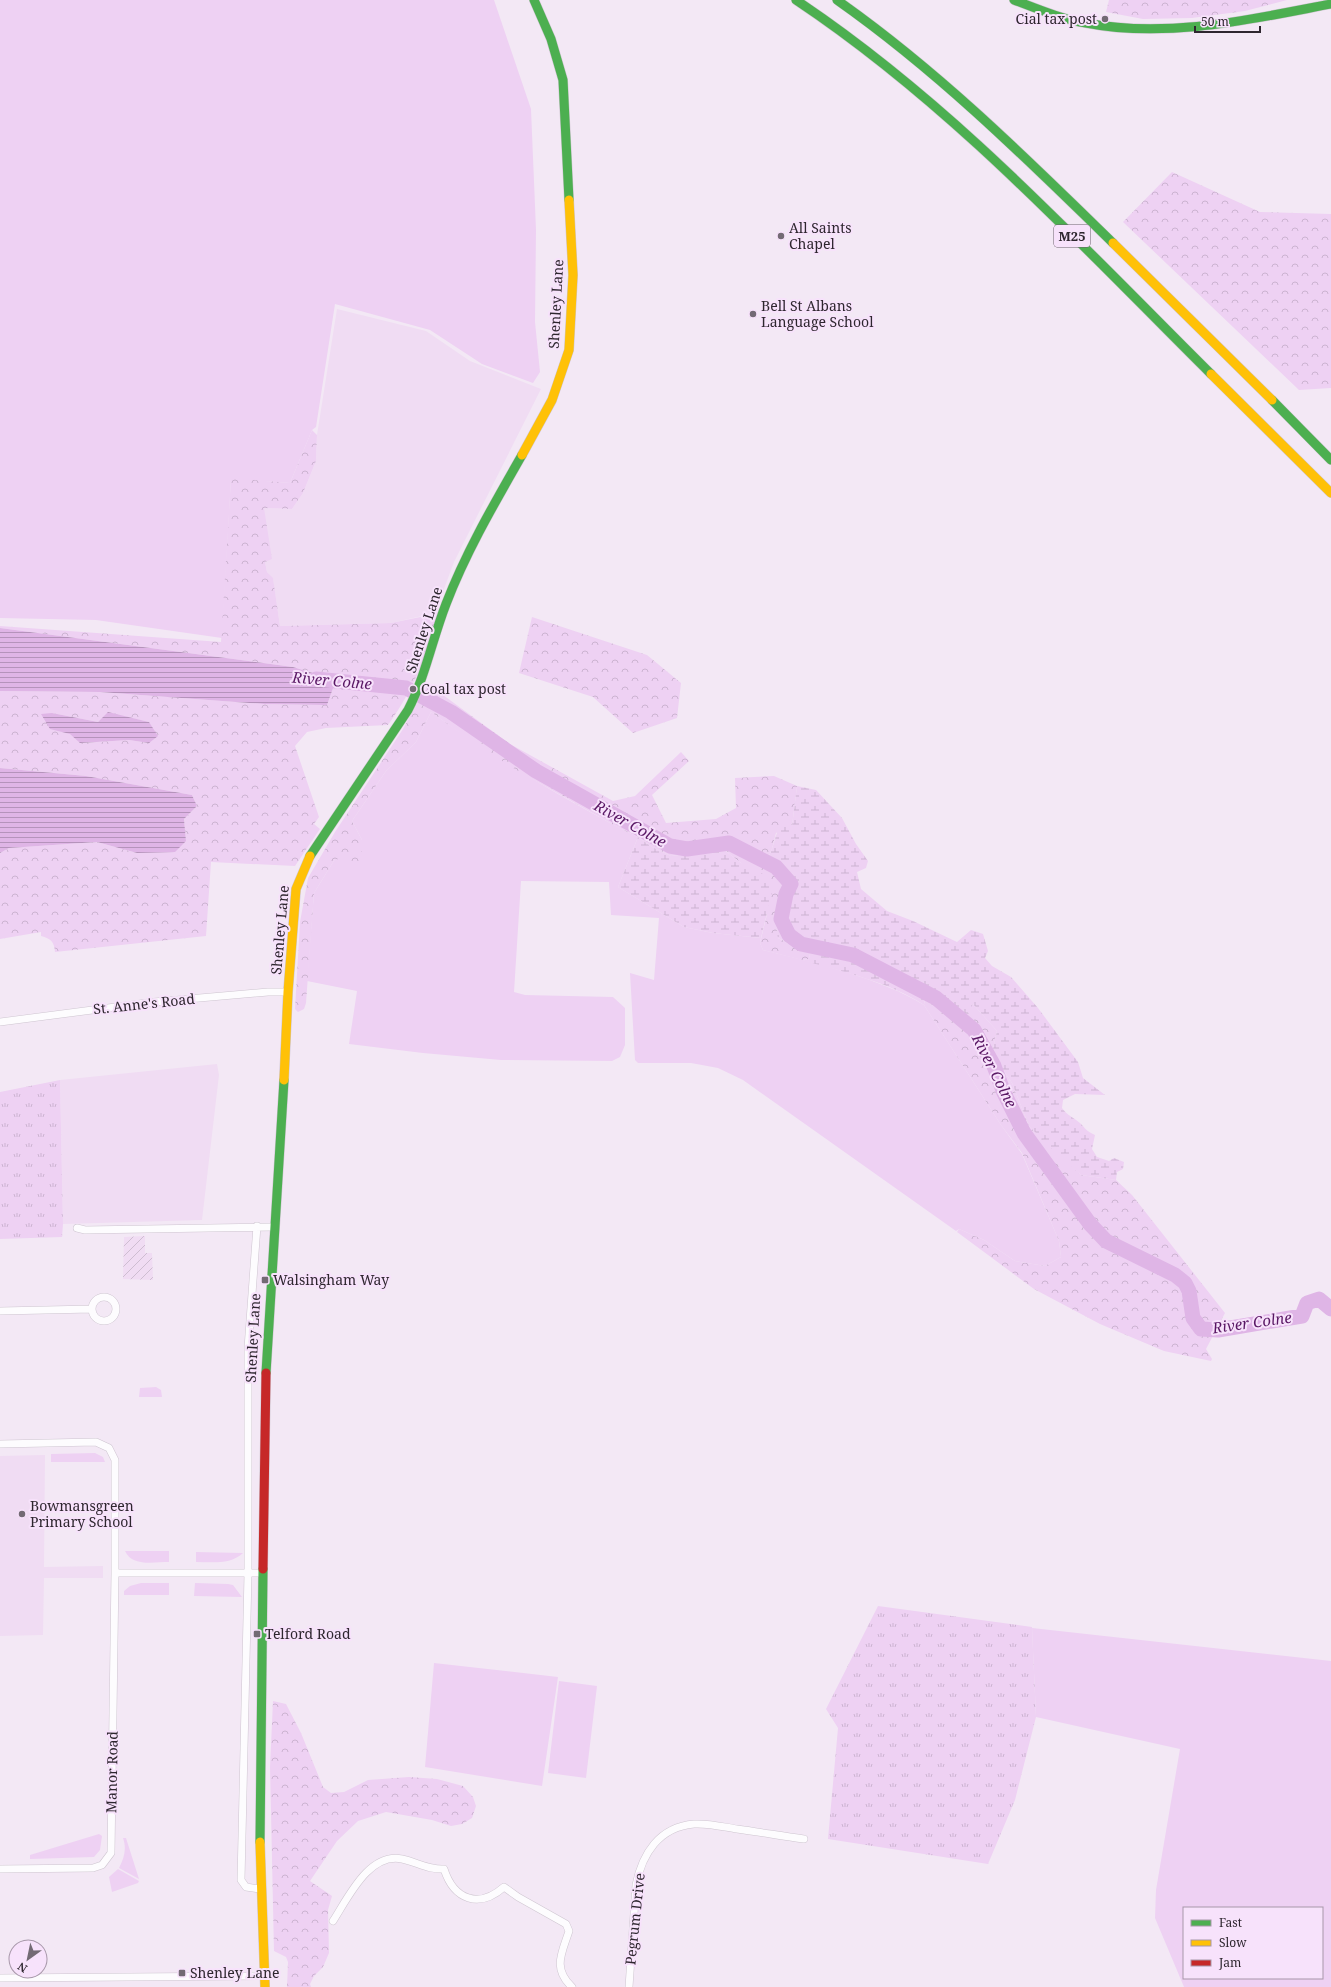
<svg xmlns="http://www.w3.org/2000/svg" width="1331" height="1987" viewBox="0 0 1331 1987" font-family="'Noto Serif',serif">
  <defs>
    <pattern id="industrial-furrows" width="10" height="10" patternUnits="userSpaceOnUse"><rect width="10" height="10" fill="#f0dcf3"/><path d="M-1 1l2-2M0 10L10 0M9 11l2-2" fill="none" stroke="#cebdd1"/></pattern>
    <pattern id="forest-crowns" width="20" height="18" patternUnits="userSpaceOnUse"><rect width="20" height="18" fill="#eed1f3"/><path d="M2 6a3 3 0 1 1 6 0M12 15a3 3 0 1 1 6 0" fill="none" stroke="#ccb3d1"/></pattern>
    <pattern id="wetland-marsh" width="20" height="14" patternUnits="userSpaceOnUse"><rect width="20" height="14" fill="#eed1f3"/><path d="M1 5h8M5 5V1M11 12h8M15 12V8" fill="none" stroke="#ccb3d1"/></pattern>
    <pattern id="park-tufts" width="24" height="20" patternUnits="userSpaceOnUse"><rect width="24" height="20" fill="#eed1f3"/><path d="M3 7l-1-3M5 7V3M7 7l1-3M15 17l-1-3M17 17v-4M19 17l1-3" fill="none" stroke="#ccb3d1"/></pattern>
    <pattern id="water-rules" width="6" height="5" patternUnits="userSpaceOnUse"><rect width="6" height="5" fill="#dfb5e6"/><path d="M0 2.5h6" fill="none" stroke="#b593bb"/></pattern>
  </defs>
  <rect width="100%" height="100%" fill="#f3e8f5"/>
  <!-- built -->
  <path fill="#f0dcf3" d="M337 309 426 331 470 361 541 389 454 562 435 613 391 623 280 626 273 579 267 572 265 562 264 508 292 509 303 493 316 461 317 435Z
    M217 1064 219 1075 202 1220 63 1224 60 1080Z
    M45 1455 44 1567 103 1566V1578H44L43 1635 0 1636V1456Z"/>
  <!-- industrial -->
  <path fill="url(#industrial-furrows)" d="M145 1236V1253H152L153 1280 123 1279 124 1237Z"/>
  <!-- grass -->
  <path fill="#eed1f3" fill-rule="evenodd" d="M0 0H494L531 109 536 230 535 322 540 372 533 383 482 364 430 330 335 304 316 427 312 430 290 483 231 479 222 638 96 620 0 618Z
    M431 712C477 745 524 775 574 803 596 815 616 827 638 837L618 887 684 927 713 933 761 938 760 943 763 950C812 962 883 979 924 1005L1001 1125 1022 1154 1059 1241 1061 1257 1045 1266 1015 1261 984 1240 959 1229 956 1231 743 1080 718 1068 691 1063H638L635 1060 630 973 654 980 659 918 611 915 609 882 521 881 514 992 525 995 613 997 625 1008V1045L620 1057 612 1061 501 1060 423 1053 349 1044 357 991 307 981 314 893 335 859 362 840 352 821 386 771 416 742Z
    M156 1387 161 1390 162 1397H139L140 1388Z
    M95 1453 103 1457 105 1462H51V1454Z
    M125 1551H169V1562C154 1562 132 1567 125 1551Z
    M196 1552 243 1553C230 1565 213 1562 196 1562Z
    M141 1583H169V1595H124V1591L130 1586Z
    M195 1583 228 1584 233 1585 242 1597 194 1596Z
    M1032 1628 1331 1661V1987H1184L1155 1918 1156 1890 1180 1749 1036 1717ZM1184 1908H1322V1978H1184Z
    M434 1663 558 1677 542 1786 425 1767Z
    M559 1681 597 1686 586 1778 548 1773Z
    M99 1834 102 1836 100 1850 94 1857 30 1859V1855Z
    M123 1838H126L139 1879 119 1868C124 1858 127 1849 123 1838Z
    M118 1869 139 1881 138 1883 112 1892 109 1877Z"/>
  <!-- forest -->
  <path fill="url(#forest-crowns)" fill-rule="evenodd" d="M1109 0H1287L1245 11 1192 18 1143 19 1106 12Z
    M1172 172 1260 212 1331 214V388L1299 390 1123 222Z
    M312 430 317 435 316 461 303 493 292 509 264 508 272 559 265 562 267 572 273 578 280 626 391 623 430 615 440 611C428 653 414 689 388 725L326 728 307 732 295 746 319 817 314 824 320 829 295 866 211 862 206 936 55 952C54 941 51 939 41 936V932L0 939V853L9 848 97 842 137 853 186 841 184 819 197 806 192 795 86 776 0 768V691L100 692 264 704 327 705 336 680 293 667 0 628V626L221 642 231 478 290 483ZM52 713 98 722 109 713 149 722V743L129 740 80 743Z
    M532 617 647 655 681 683 677 718 633 733 593 697 519 673Z
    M428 684 510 744 613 801 635 796 681 752 689 761 652 795 666 823 716 819 736 808 735 778 774 776 797 786 792 826 776 833 772 849 765 865 788 883 778 912V938L809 953 810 959 802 960 763 950 760 943 767 914 741 863 723 849 671 856 652 847 638 837 619 828 518 771 471 741 431 712 416 742 386 771 352 821 362 840V862L335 859 314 893 306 1003 304 1009 298 1012 295 1009 300 922 308 878 335 832 403 729Z
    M925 997 931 1000 956 1007 958 1018 973 1004 997 1031 992 1053 1012 1083 1029 1126 1081 1175 1116 1180 1132 1195 1225 1313 1206 1349 1212 1359 1211 1361 1164 1351 1100 1324 1034 1289 957 1232 959 1229 984 1240 1015 1261 1045 1266 1061 1257 1059 1241 1022 1153 1001 1125 924 1005Z
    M273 1701 286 1704 301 1733 323 1787 331 1793 344 1792 368 1780 409 1777 437 1779 463 1786 473 1797 476 1806 472 1818 462 1824 451 1826 432 1820 386 1812 358 1821 337 1841 310 1881 332 1896 328 1910 329 1953 323 1967 314 1976 310 1984 311 1987H287L288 1962 286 1957 274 1951 270 1767Z"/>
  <!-- wetland -->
  <path fill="url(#wetland-marsh)" d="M797 786 816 790 842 818 856 844 868 861 866 868 857 872 861 889 887 911 913 921 957 942 971 930 983 934 988 951 985 958 992 966 1011 977 1038 1008 1078 1062 1083 1078 1105 1095 1075 1094 1063 1100 1062 1108C1068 1116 1073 1117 1080 1123 1086 1129 1086 1131 1095 1135L1092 1149 1097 1157 1109 1161 1114 1158 1124 1162 1123 1169 1117 1172 1116 1180 1081 1175 1061 1158 1029 1126 1012 1083 992 1053 997 1031 973 1004 962 1023 958 1018 956 1007 931 1000 925 997 924 1005C889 982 843 972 802 960L810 959 809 953 778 938C773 919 782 901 788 883L765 865 772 849 779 826H792Z
    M638 837 652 847 671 856 723 849 741 863 769 877 773 888 761 938 713 933 684 927 618 887Z"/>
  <!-- park -->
  <path fill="url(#park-tufts)" d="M60 1080 63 1224 62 1237 0 1239V1092Z
    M878 1606 1032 1627 1036 1717 1015 1800 988 1864 828 1839 838 1728 826 1709Z"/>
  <!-- water -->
  <path fill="url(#water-rules)" d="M0 628 293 667 336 680 327 705 264 704 100 692 0 691Z
    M108 712 149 722 158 736 149 743 129 740 80 743 70 734 50 729 41 714 52 713 98 722Z
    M0 768 86 776 192 795 197 806 184 819 186 841 175 852 137 853 97 842 9 848 0 853Z"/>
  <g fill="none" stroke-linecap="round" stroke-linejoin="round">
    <!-- river -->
    <path stroke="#dfb5e6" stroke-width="15" d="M316 679 406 688 451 712 536 771 670 846 687 849 729 843 776 867 791 884 786 894 781 919 789 935 801 944 853 955 936 998 974 1030 994 1066 1004 1093 1024 1133 1090 1224 1106 1241 1175 1275 1185 1283 1189 1291 1193 1318 1201 1329 1218 1330 1302 1316 1307 1303 1319 1299 1331 1309"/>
    <!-- street casing -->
    <g stroke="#cec5d0" stroke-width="8">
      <path id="street" d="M0 1022 154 1002 268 992H288
        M257 1226 248 1348V1574L241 1880 246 1887 260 1889
        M77 1228 85 1230 274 1227
        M92 1309a12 12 0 1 1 24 0a12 12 0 1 1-24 0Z
        M0 1311 92 1309
        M0 1444 96 1442 109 1448 115 1460V1573H263
        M0 1869 93 1868 102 1865 111 1853 115 1573
        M333 1921C348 1898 369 1852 402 1859 417 1862 428 1870 444 1869 454 1900 479 1909 504 1887L518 1897 566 1924 569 1931C562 1953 552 1968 572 1987
        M0 1978 264 1976
        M629 1987 636 1885C642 1854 659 1827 694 1824 708 1823 724 1827 737 1829 759 1832 782 1836 804 1839"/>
    </g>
    <!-- fast casing -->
    <g stroke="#cec5d0" stroke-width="10">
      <path id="fast" d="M534 0 551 39 563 80 569 200
        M796 0C952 104 1079 243 1211 374
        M837 0C938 71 1025 157 1113 243
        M1014 0C1038 9 1061 19 1086 23 1167 39 1252 19 1331 4
        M1272 400 1331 460
        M310 856 408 710C426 675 432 640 446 604 466 552 494 504 522 455
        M266 1373 284 1080
        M260 1842 263 1569"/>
    </g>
    <!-- slow casing -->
    <g stroke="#cec5d0" stroke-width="10">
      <path id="slow" d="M1113 243 1272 400
        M1211 374 1331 493
        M522 455 552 400 569 350 573 275 569 200
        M284 1080 288 992 296 889 310 856
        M260 1842 265 1987"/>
    </g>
    <!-- jam casing -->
    <g stroke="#cec5d0" stroke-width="10">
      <path id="jam" d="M263 1569 266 1373"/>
    </g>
    <!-- street -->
    <use href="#street" stroke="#fdfcfe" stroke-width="7"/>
    <!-- fast -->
    <use href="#fast" stroke="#4caf50" stroke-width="9"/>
    <!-- slow -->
    <use href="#slow" stroke="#ffc107" stroke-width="9"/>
    <!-- jam -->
    <use href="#jam" stroke="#c62828" stroke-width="9"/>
  </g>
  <!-- markers -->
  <g fill="#736a74" stroke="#f7e2fb" stroke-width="1.5">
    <circle cx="1105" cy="19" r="4"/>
    <circle cx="781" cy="236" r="4"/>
    <circle cx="753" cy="314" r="4"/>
    <circle cx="413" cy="689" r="4"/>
    <rect x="261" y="1276" width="8" height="8" rx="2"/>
    <circle cx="22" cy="1514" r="4"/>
    <rect x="253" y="1630" width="8" height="8" rx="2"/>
    <rect x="178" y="1969" width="8" height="8" rx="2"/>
  </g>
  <g text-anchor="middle" stroke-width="4" stroke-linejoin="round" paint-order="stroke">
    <!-- shield labels -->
    <rect fill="#f7e2fb" stroke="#6a5e6c" stroke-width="1" x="1054" y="225" width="36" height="22" rx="3"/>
    <g font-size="13" font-weight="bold" fill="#2e262f">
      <text x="1072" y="241">M25</text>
    </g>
    <!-- poi labels -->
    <g font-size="14" fill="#2e262f" stroke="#f7e2fb" text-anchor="start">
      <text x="1097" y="24" text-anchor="end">Cial tax post</text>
      <text x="789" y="233">All Saints<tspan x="789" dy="16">Chapel</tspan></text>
      <text x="761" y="311">Bell St Albans<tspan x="761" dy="16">Language School</tspan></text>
      <text x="421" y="694">Coal tax post</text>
      <text x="273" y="1285">Walsingham Way</text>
      <text x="30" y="1511">Bowmansgreen<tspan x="30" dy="16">Primary School</tspan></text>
      <text x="265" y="1639">Telford Road</text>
      <text x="190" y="1978">Shenley Lane</text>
    </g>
    <!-- street labels -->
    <g font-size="14" fill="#2e262f" stroke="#f7e2fb">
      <text transform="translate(556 304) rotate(-87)" y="5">Shenley Lane</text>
      <text transform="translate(424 630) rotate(-72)" y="5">Shenley Lane</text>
      <text transform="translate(280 930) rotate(-85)" y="5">Shenley Lane</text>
      <text transform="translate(144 1004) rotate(-6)" y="5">St. Anne's Road</text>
      <text transform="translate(253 1338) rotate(-87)" y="5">Shenley Lane</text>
      <text transform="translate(112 1772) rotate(-89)" y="5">Manor Road</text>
      <text transform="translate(635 1919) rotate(-84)" y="5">Pegrum Drive</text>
    </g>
    <!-- water labels -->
    <g font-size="15" font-style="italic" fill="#591764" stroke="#f7e2fb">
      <text transform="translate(332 681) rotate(5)" y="5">River Colne</text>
      <text transform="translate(630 824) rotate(29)" y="5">River Colne</text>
      <text transform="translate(994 1071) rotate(63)" y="5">River Colne</text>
      <text transform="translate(1252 1323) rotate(-8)" y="5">River Colne</text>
    </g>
  </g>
  <!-- legend -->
  <rect x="1183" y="1907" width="140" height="72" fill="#f7e2fb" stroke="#a797a9"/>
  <rect x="1191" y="1920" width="20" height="6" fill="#4caf50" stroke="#a797a9"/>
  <text x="1219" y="1927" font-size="12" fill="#2e262f">Fast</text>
  <rect x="1191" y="1940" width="20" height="6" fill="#ffc107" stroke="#a797a9"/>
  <text x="1219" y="1947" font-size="12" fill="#2e262f">Slow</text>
  <rect x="1191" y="1960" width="20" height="6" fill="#c62828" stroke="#a797a9"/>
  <text x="1219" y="1967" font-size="12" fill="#2e262f">Jam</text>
  <!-- north arrow -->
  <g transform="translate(28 1959) rotate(213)"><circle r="19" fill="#f7e2fb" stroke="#a797a9"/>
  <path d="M0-3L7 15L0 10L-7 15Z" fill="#736a74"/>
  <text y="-6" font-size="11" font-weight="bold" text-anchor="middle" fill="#2e262f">N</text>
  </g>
  <!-- scale -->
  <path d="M1195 26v6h65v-6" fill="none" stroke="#2e262f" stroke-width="2"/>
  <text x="1201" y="26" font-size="12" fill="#2e262f" stroke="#f7e2fb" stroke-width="3" paint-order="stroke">50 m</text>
</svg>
